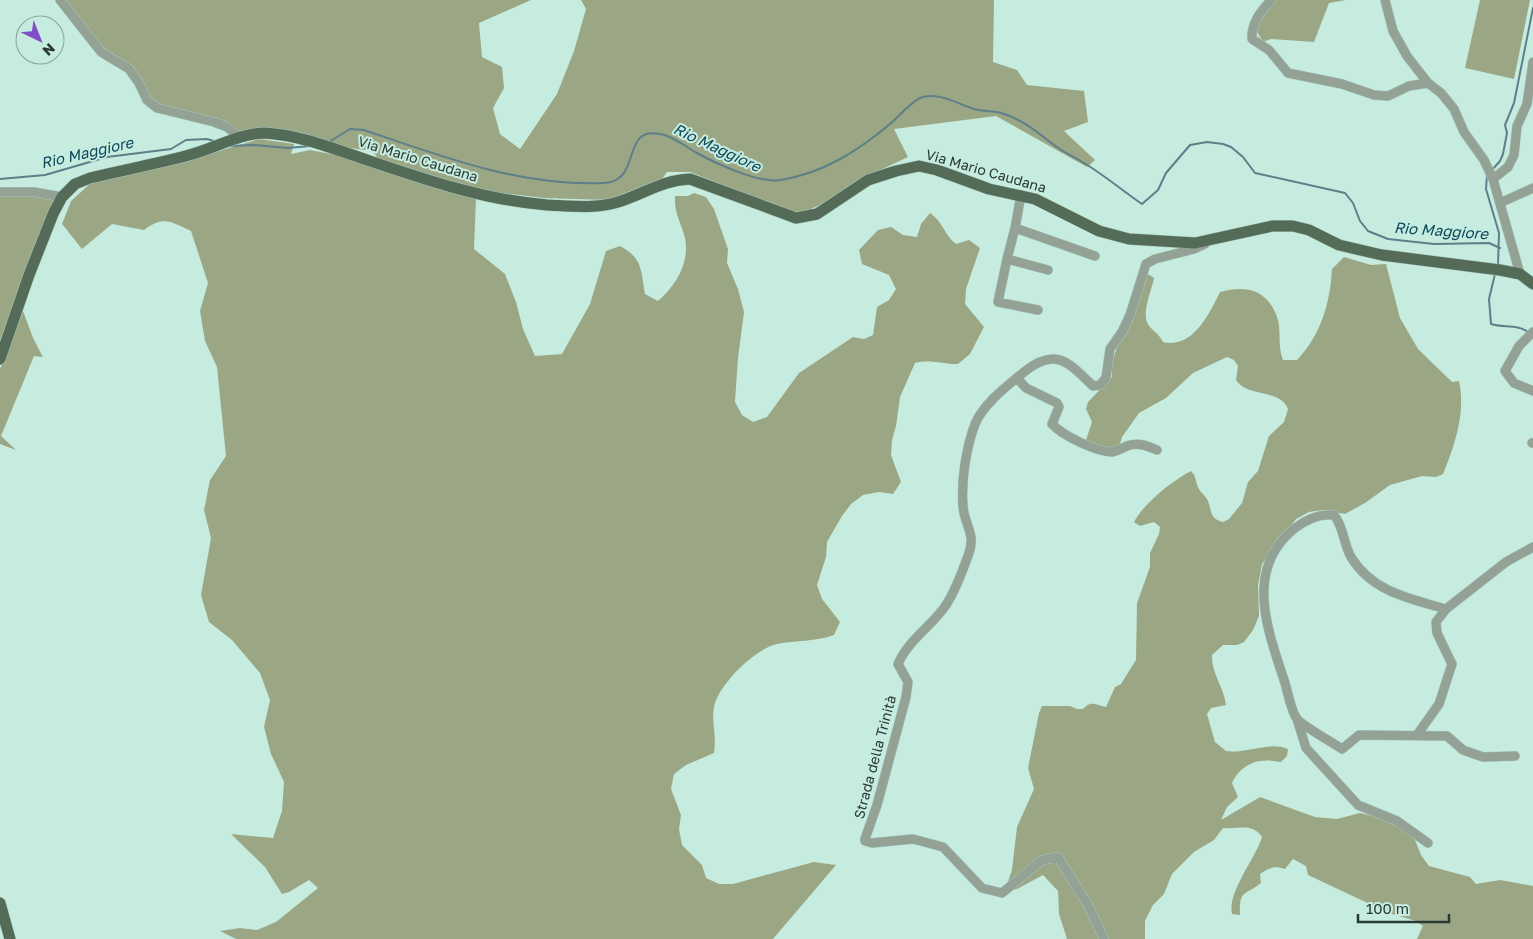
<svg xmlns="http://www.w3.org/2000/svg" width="1533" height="939" viewBox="0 0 1533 939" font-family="'Golos Text',sans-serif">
  <rect width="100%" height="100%" fill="#c6ece0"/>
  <!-- forest -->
  <path fill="#9ba784" d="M64 0H531L479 23 482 57 502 67 504 88 493 108 500 134 520 149 557 94 574 51 586 9 581 0H994L993 62 1017 70 1027 85 1084 91 1088 122 1064 131 1095 160 1087 167 996 116 894 129 908 157 872 174 820 205 806 211 793 212 690 172H667L662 179 607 200 544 198 492 192 456 184 378 159 373 151 241 134 214 119 162 106 149 97 114 57 96 41Z
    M1275 0H1346L1329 3 1314 42 1271 39 1263 42 1256 30 1262 16Z
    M1480 0H1530L1514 79 1465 68Z
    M259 139 294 144 291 154 310 150 341 156 476 198 474 249 505 274 516 302 523 329 535 356 562 354 590 304 606 251 620 246C643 258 641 271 645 294L658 301C676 285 690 263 685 238 681 222 674 214 675 196H688L694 193 706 197 714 209 728 249 727 263 738 289 744 312 738 358 735 402 742 415 753 422 767 417 799 373 853 337 864 339 873 335 877 307 889 300 896 289 889 275 862 264 859 250 878 230 891 227 903 235 917 237 921 224 930 213C944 223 943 233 956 244L969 240 980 248 966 289 965 304 984 327 970 354 958 364C942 364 930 359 915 363L900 397 896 426 892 440 891 455 901 482 893 494 879 492 863 495 851 504 842 516 827 542 826 557 817 585 822 599 840 622 834 635C815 642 796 640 777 644 756 648 718 685 714 707 711 721 717 736 714 753L686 765 674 774 671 789 681 815 679 829 682 845 702 865 706 878 719 884H733L814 862 836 865 773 939H236L220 931 240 928 257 930 276 922 318 888 309 880 289 892 282 894 265 867 231 834 273 838 282 811 284 782 271 754 264 727 270 700 260 673 232 640 209 622 201 595 211 538 204 510 210 480 226 456 217 367 205 341 200 311 208 283 191 231C171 222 164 215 144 230L112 224 82 249 62 224 71 201 92 182 182 162Z
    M29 195 56 200 0 340V196Z
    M1344 257 1371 265 1386 264 1400 318 1418 349 1452 382 1459 381C1466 412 1455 445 1443 474L1436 477 1422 476 1390 485 1365 503 1345 514 1323 510 1309 512 1296 519 1262 564 1258 585 1259 616 1253 630 1244 642 1237 645H1223L1212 655C1211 673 1224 687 1226 705L1211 708 1207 714 1215 742 1226 751C1246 754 1269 741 1288 749L1287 756 1281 762C1260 758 1242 762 1232 783L1238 797 1227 807 1221 820 1260 797 1315 817 1337 819 1360 813 1394 821 1415 840 1421 855 1429 866 1470 877 1476 884 1500 880 1533 886V939H1417L1423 926 1416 921 1389 913 1308 875 1306 866 1293 859 1285 869C1274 865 1269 868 1260 874L1261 883C1245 896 1239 889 1240 915L1232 914C1227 892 1256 858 1262 837 1251 822 1239 830 1223 828L1214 840 1194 852 1172 874 1164 894 1153 905 1145 921V939H1067L1059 914 1058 891 1043 875 1017 889 1009 891 1007 884 1012 870 1017 827 1034 789 1028 768 1039 713 1042 706H1070L1077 709H1083C1092 700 1095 705 1106 707L1115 687 1121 684 1136 660 1137 603 1150 567V553L1159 534 1160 527 1154 522 1140 526 1134 522C1143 504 1173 480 1191 471 1197 477 1195 482 1199 489 1201 493 1206 496 1208 501 1212 512 1210 519 1223 522L1229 519 1242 503 1248 482 1258 471 1269 436 1284 422 1288 409C1279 388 1248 398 1236 380L1238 366 1234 360 1227 357 1193 373 1166 398 1139 413 1122 437 1120 444 1114 449 1092 444 1086 440 1092 422 1086 409 1088 402 1112 377V363L1119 341 1131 324 1142 287 1148 274 1154 278C1152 289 1141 314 1148 324 1152 331 1159 333 1163 342 1193 349 1209 314 1220 292 1246 285 1267 289 1277 317 1282 331 1277 344 1283 360H1297C1321 335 1330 303 1332 269Z
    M23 311 33 338 43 357 34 356 1 436 16 450 0 444V369Z"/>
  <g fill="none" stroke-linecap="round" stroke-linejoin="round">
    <!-- stream -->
    <path stroke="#5e7f89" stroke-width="2" d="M329 142 350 129 364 130C441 156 521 187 604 183 643 181 620 126 660 134 672 136 684 145 695 152 715 163 759 184 781 180 823 173 858 151 890 124 899 116 909 104 920 98 935 91 957 103 971 108 981 112 991 110 1001 113 1022 119 1037 132 1054 145 1063 152 1074 157 1084 163 1104 175 1123 191 1142 204L1158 190 1166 173 1190 145 1207 142 1223 144 1231 147 1243 157 1255 173 1345 193 1353 203 1360 221 1368 231 1388 239 1434 244 1489 243 1500 248
      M230 146 253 145 288 148 310 146
      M1492 170 1500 161 1503 154 1507 133 1505 125 1514 103 1533 8
      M1487 175 1486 189 1499 233 1498 265
      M0 179 45 175 107 157 171 149 186 140 207 139 214 141
      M1495 274 1489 299 1491 324C1504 328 1517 324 1528 332"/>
    <!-- minor casing -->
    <g stroke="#a7c8be" stroke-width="10">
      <path id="minor" d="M60 0 101 52 129 69 139 83 147 100 157 108 214 122 227 127 240 138
        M1271 0C1261 11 1251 23 1252 39L1269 50 1288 73 1342 84 1374 95 1388 96 1409 86 1428 83
        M1385 0 1393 31 1407 56 1428 83 1441 93 1454 109 1464 132 1484 160 1493 179 1520 274
        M1493 179 1508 167 1514 155 1517 126 1527 104 1533 62
        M0 192H34L62 197
        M1021 195 1015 228 1095 256
        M1500 203 1533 188
        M1015 228 1007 259 1048 270
        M1007 259 998 302 1038 310
        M1533 332 1519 346 1505 371 1514 383 1533 391
        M1017 378 1026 388 1057 403 1059 407 1052 424C1063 436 1097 452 1112 452 1118 451 1122 448 1127 446 1138 442 1148 446 1157 450
        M1532 443H1533
        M1297 719 1306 748 1358 805 1397 821 1428 843
        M1417 735 1439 704 1452 664 1437 633 1436 622 1446 609
        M1515 756 1483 757 1463 750 1447 736 1359 735 1342 749C1332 742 1304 727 1297 719 1291 711 1288 693 1285 683 1268 631 1243 569 1295 528 1307 519 1319 513 1334 515 1344 527 1343 543 1351 557 1372 592 1411 599 1446 609L1506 562 1533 547
        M1104 939 1088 905 1058 857 1042 860 1002 893 982 888 943 847 913 839 872 843 865 841V839L877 805 906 697 908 682 898 664C908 640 932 626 946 605 956 590 963 570 969 553 976 534 964 524 963 506 961 481 966 448 975 424 984 403 1007 386 1024 372 1056 346 1069 363 1093 386L1100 385 1106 378 1110 349 1122 332 1130 315 1146 264 1155 259 1194 249 1205 244"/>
    </g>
    <!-- major casing -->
    <g stroke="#a7c8be" stroke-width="12">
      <path id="major" d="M0 359 29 275 53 214 62 197 75 184 90 178C123 170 156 164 189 155 213 149 240 133 265 133 299 135 332 148 364 159 423 179 484 200 547 205 570 206 596 209 618 202 644 194 662 180 690 179L796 218 817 214 868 180 896 171 919 166 937 170 989 189 1035 199 1099 231 1129 239 1195 243 1272 226H1293L1309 230 1339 245 1382 255 1500 270 1520 274 1533 284
        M0 903 10 939"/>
    </g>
    <!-- minor -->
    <use href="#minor" stroke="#94a296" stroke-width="9"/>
    <!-- major -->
    <use href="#major" stroke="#546c57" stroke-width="11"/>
  </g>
  <g text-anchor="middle" stroke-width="4" stroke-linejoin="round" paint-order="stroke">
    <!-- street labels -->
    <g font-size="14" fill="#2a3934" stroke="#c6ece0">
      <text transform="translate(418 159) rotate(17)" y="5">Via Mario Caudana</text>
      <text transform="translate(986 171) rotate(16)" y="5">Via Mario Caudana</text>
      <text transform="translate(875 757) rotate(-75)" y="5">Strada della Trinità</text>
    </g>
    <!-- water labels -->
    <g font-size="15" font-style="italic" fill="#0d495b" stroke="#c6ece0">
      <text transform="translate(717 148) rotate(25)" y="5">Rio Maggiore</text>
      <text transform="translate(87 153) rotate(-13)" y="5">Rio Maggiore</text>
      <text transform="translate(1441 231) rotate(4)" y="5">Rio Maggiore</text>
    </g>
  </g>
  <!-- north arrow -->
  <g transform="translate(40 40) rotate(137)"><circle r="24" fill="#c6ece0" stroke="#88a49b"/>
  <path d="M0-4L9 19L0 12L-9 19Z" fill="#824ec6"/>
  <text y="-8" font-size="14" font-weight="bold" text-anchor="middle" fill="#2a3934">N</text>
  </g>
  <!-- scale -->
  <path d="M1358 914v8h91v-8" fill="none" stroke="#2a3934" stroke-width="2.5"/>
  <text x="1366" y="914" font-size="15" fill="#2a3934" stroke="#c6ece0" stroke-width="4" paint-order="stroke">100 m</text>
</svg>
